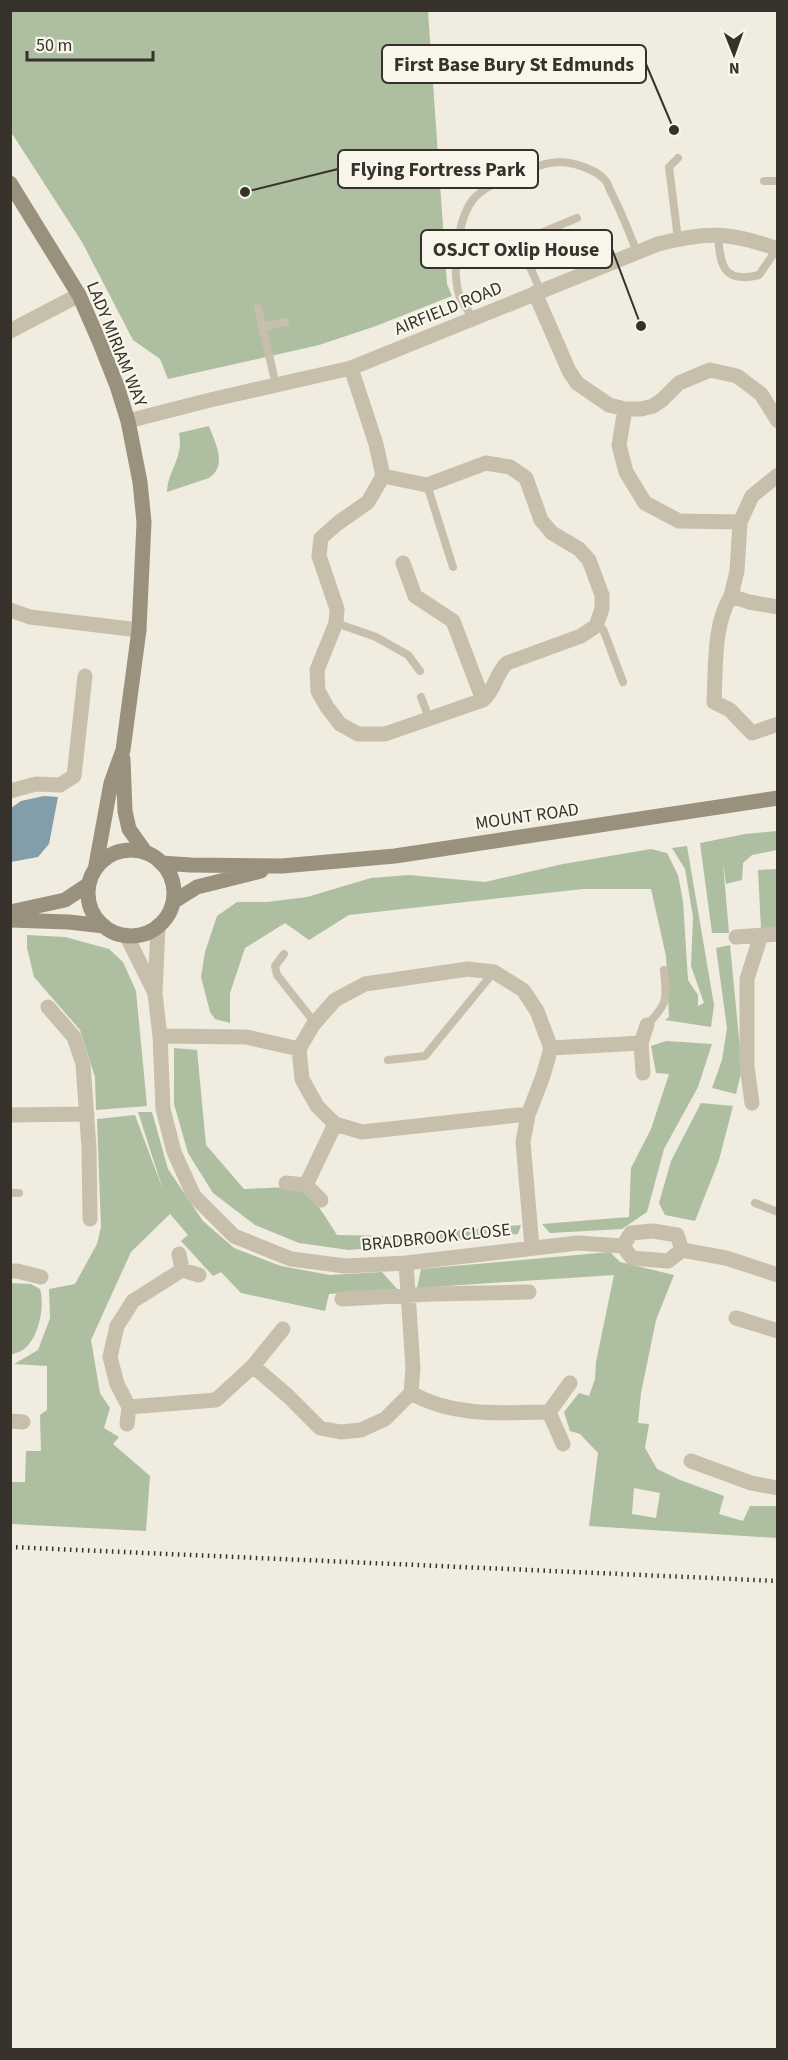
<svg xmlns="http://www.w3.org/2000/svg" width="788" height="2060" viewBox="0 0 788 2060" font-family="'Source Sans 3',sans-serif">
  <rect width="100%" height="100%" fill="#f0ecdf"/>
  <!-- green -->
  <path fill="#adbea1" fill-rule="evenodd" d="M11 11H428L447 284 452 296 376 326 319 345 168 379 160 359 133 340 82 242 11 132Z
    M209 426C215 443 228 465 209 478L167 492C168 469 184 458 179 433Z
    M777 831V850L752 855 743 863 742 880 726 884 723 863 729 933H712L700 843 745 834Z
    M687 846 714 1005 711 1027 665 1020 669 1017 666 956 651 889H583L349 915 309 940 285 923 245 948 230 993V1023L215 1019 210 1012 201 977 205 952 217 916 237 902H267L307 897 371 878 409 875 485 882 563 864 651 849 667 853 678 875 683 901 688 980 698 995V1006L704 1003 691 966 693 917 685 869 672 848Z
    M777 869V928L761 929 758 870Z
    M27 935 65 937 109 949 123 962 136 991 147 1106 96 1110 95 1077 80 1030 34 977 27 948Z
    M730 945 742 1069 736 1094 712 1088 722 1060 727 1028 716 948Z
    M666 1041 712 1044 698 1087 664 1149 647 1212 622 1229 550 1233 542 1224 629 1217 631 1168 651 1129 669 1074 656 1073 651 1046Z
    M174 1048 197 1050 206 1145 244 1189C257 1189 290 1185 302 1190 313 1195 330 1224 337 1235L393 1236 521 1225 518 1234 349 1250 299 1243 255 1225 213 1193 188 1153 174 1104Z
    M701 1103 733 1106 719 1160 695 1221 665 1215 659 1203 671 1161Z
    M138 1112H152L168 1169 203 1221 234 1248 281 1266 330 1275 382 1272 398 1290 329 1294 325 1311 241 1293 221 1272 213 1276 181 1241 188 1235 170 1214 131 1252 91 1340 100 1393 110 1408 104 1428 119 1437 113 1444 150 1476 146 1531 11 1524 10 1482H25L26 1451H41L40 1415 47 1410V1366L14 1364 38 1350 50 1318 49 1289 75 1284 97 1244 101 1227 97 1119 135 1115 163 1190Z
    M610 1252 620 1262 674 1275 656 1320 641 1393 638 1423 649 1424 645 1448 657 1469 680 1480 724 1496 719 1514 743 1521 750 1506H777V1538L589 1526 598 1453 580 1434 570 1431 564 1412 579 1393 589 1396 595 1379 596 1362 614 1275 417 1288 421 1269ZM634 1488 660 1493 656 1518 632 1514Z
    M10 1283 31 1284 40 1289C45 1306 39 1338 24 1349 21 1352 14 1353 11 1355Z"/>
  <!-- water -->
  <path fill="#819eaa" d="M44 796 58 797 49 844 38 857 11 862V808L21 801Z"/>
  <g fill="none" stroke-linecap="round" stroke-linejoin="round">
    <!-- lane -->
    <path stroke="#c7bfac" stroke-width="8" d="M764 181H778
      M718 235C720 265 723 284 759 275L777 249
      M678 239 669 167 678 158
      M541 292 519 242 577 218
      M258 308 276 385
      M473 319C469 311 462 303 459 295 452 271 457 221 472 201 483 184 538 163 559 162 572 162 596 169 605 180 608 183 609 189 611 192 621 211 629 232 637 252
      M262 327 285 322
      M427 485 453 567
      M336 623 376 637 408 655 420 671
      M596 626 603 629 623 682
      M421 697 429 718
      M284 954 275 966 277 975 315 1023
      M647 1025C668 1003 667 1000 664 970
      M388 1060 425 1056 493 973
      M10 1193H19
      M755 1203 778 1212"/>
    <!-- street -->
    <path stroke="#c7bfac" stroke-width="15" d="M535 293 569 371 577 383 609 405 625 409H641L653 406 662 400 679 383 710 370 737 376 761 394 778 421
      M10 331 79 295
      M351 368 376 444 383 476 368 502 338 523 321 538 319 556 337 609 336 623 317 670 318 691 327 707 340 724 358 734H385L483 700C495 690 496 673 507 663L581 636 596 626 602 609V595L589 560 579 549 552 533 541 520 526 478 510 467 486 463 427 485 383 476
      M625 409 619 445 626 472 645 503 679 521 740 522
      M128 421 210 400 351 368 658 244C707 231 730 232 778 249
      M778 475 752 496 740 522 737 571 731 596 749 602 778 607
      M403 563 415 596 453 621 483 700
      M731 596C713 625 716 668 714 702L730 710 752 733 778 724
      M10 610 30 617 139 630
      M10 791 36 784 60 785 74 776 85 676
      M158 926 155 994 160 1036 163 1109 174 1152 194 1196 234 1236 291 1259 345 1266 406 1263 578 1243 623 1246
      M126 935 154 991
      M736 937 778 934
      M48 1007 74 1037 83 1064 89 1148 90 1219
      M160 1036 246 1037 299 1049
      M551 1048 641 1043
      M643 1073 641 1043 647 1025
      M752 1103 747 1067V979L761 935
      M10 1115 87 1114
      M528 1115H518L362 1132 335 1124 317 1106 302 1079 299 1049 313 1025 335 1000 365 984 468 969 494 972 523 990 537 1011 551 1048 543 1076 528 1115 523 1142 532 1247
      M286 1183 306 1185 321 1200
      M306 1185 335 1124
      M623 1246 631 1233 653 1231 677 1235 682 1250
      M623 1246 632 1258 668 1261 682 1250
      M682 1250 726 1258 778 1275
      M179 1254 182 1270 199 1275
      M10 1271H17L41 1277
      M342 1299 432 1294 529 1292
      M736 1318 778 1331
      M253 1366 288 1396 320 1428 341 1432 361 1430 385 1419 411 1393 413 1368 406 1263
      M411 1393C453 1417 502 1413 549 1412
      M129 1407 216 1400 253 1366 283 1329
      M10 1421 23 1422
      M127 1424 129 1407 117 1384 110 1357 117 1326 133 1301 182 1270
      M563 1444 549 1412 570 1383
      M691 1461 751 1483 778 1488"/>
    <!-- secondary -->
    <path stroke="#9a907e" stroke-width="15" d="M10 183 79 295 100 343 117 386 128 421 140 482 144 522 139 630 123 750 111 783 95 870
      M123 759 125 811 129 829 146 853
      M88 893a43 43 0 1 1 86 0a43 43 0 1 1-86 0Z
      M161 863 191 865 282 866 395 856 778 798
      M173 902 197 887 261 871
      M10 912 65 900 89 884
      M10 920 69 922 104 926"/>
    <!-- rail -->
    <path stroke="#36312a" stroke-width="4.5" stroke-dasharray="1.5 4.5" stroke-linecap="butt" d="M10 1547 778 1581"/>
  </g>
  <g text-anchor="middle" stroke-width="4.5" stroke-linejoin="round" paint-order="stroke">
    <!-- street labels -->
    <g font-size="18" fill="#36312a" stroke="#f8f5eb">
      <text transform="translate(448 308) rotate(-22)" y="6">AIRFIELD ROAD</text>
      <text transform="translate(117 344) rotate(68)" y="6">LADY MIRIAM WAY</text>
      <text transform="translate(527 816) rotate(-8)" y="6">MOUNT ROAD</text>
      <text transform="translate(436 1237) rotate(-6)" y="6">BRADBROOK CLOSE</text>
    </g>
  </g>
  <!-- callouts -->
  <path fill="none" stroke="#36312a" stroke-width="2" d="M674 130L646 64M245 192L338 169M641 326L612 249"/>
  <g fill="#36312a" stroke="#f8f5eb" stroke-width="2">
    <circle cx="674" cy="130" r="6"/>
    <circle cx="245" cy="192" r="6"/>
    <circle cx="641" cy="326" r="6"/>
  </g>
  <g fill="#f8f5eb" stroke="#36312a" stroke-width="2">
    <rect x="382" y="45" width="264" height="38" rx="6"/>
    <rect x="338" y="150" width="200" height="38" rx="6"/>
    <rect x="421" y="230" width="191" height="38" rx="6"/>
  </g>
  <g font-size="20" text-anchor="middle" font-weight="bold" fill="#36312a">
    <text x="514" y="71">First Base Bury St Edmunds</text>
    <text x="438" y="176">Flying Fortress Park</text>
    <text x="516" y="256">OSJCT Oxlip House</text>
  </g>
  <!-- border -->
  <rect width="788" height="2060" fill="none" stroke="#36312a" stroke-width="24"/>
  <!-- north arrow -->
  <g transform="translate(734 54) rotate(179)" stroke="#f8f5eb" stroke-width="4.5" paint-order="stroke">
  <path d="M0-4.5L10 22L0 15L-10 22Z" fill="#36312a"/>
  <text y="-9" font-size="16" font-weight="bold" text-anchor="middle" fill="#36312a">N</text>
  </g>
  <!-- scale -->
  <path d="M27 51v9h126v-9" fill="none" stroke="#36312a" stroke-width="3"/>
  <text x="36" y="51" font-size="18" fill="#36312a" stroke="#f8f5eb" stroke-width="4.5" paint-order="stroke">50 m</text>
</svg>
